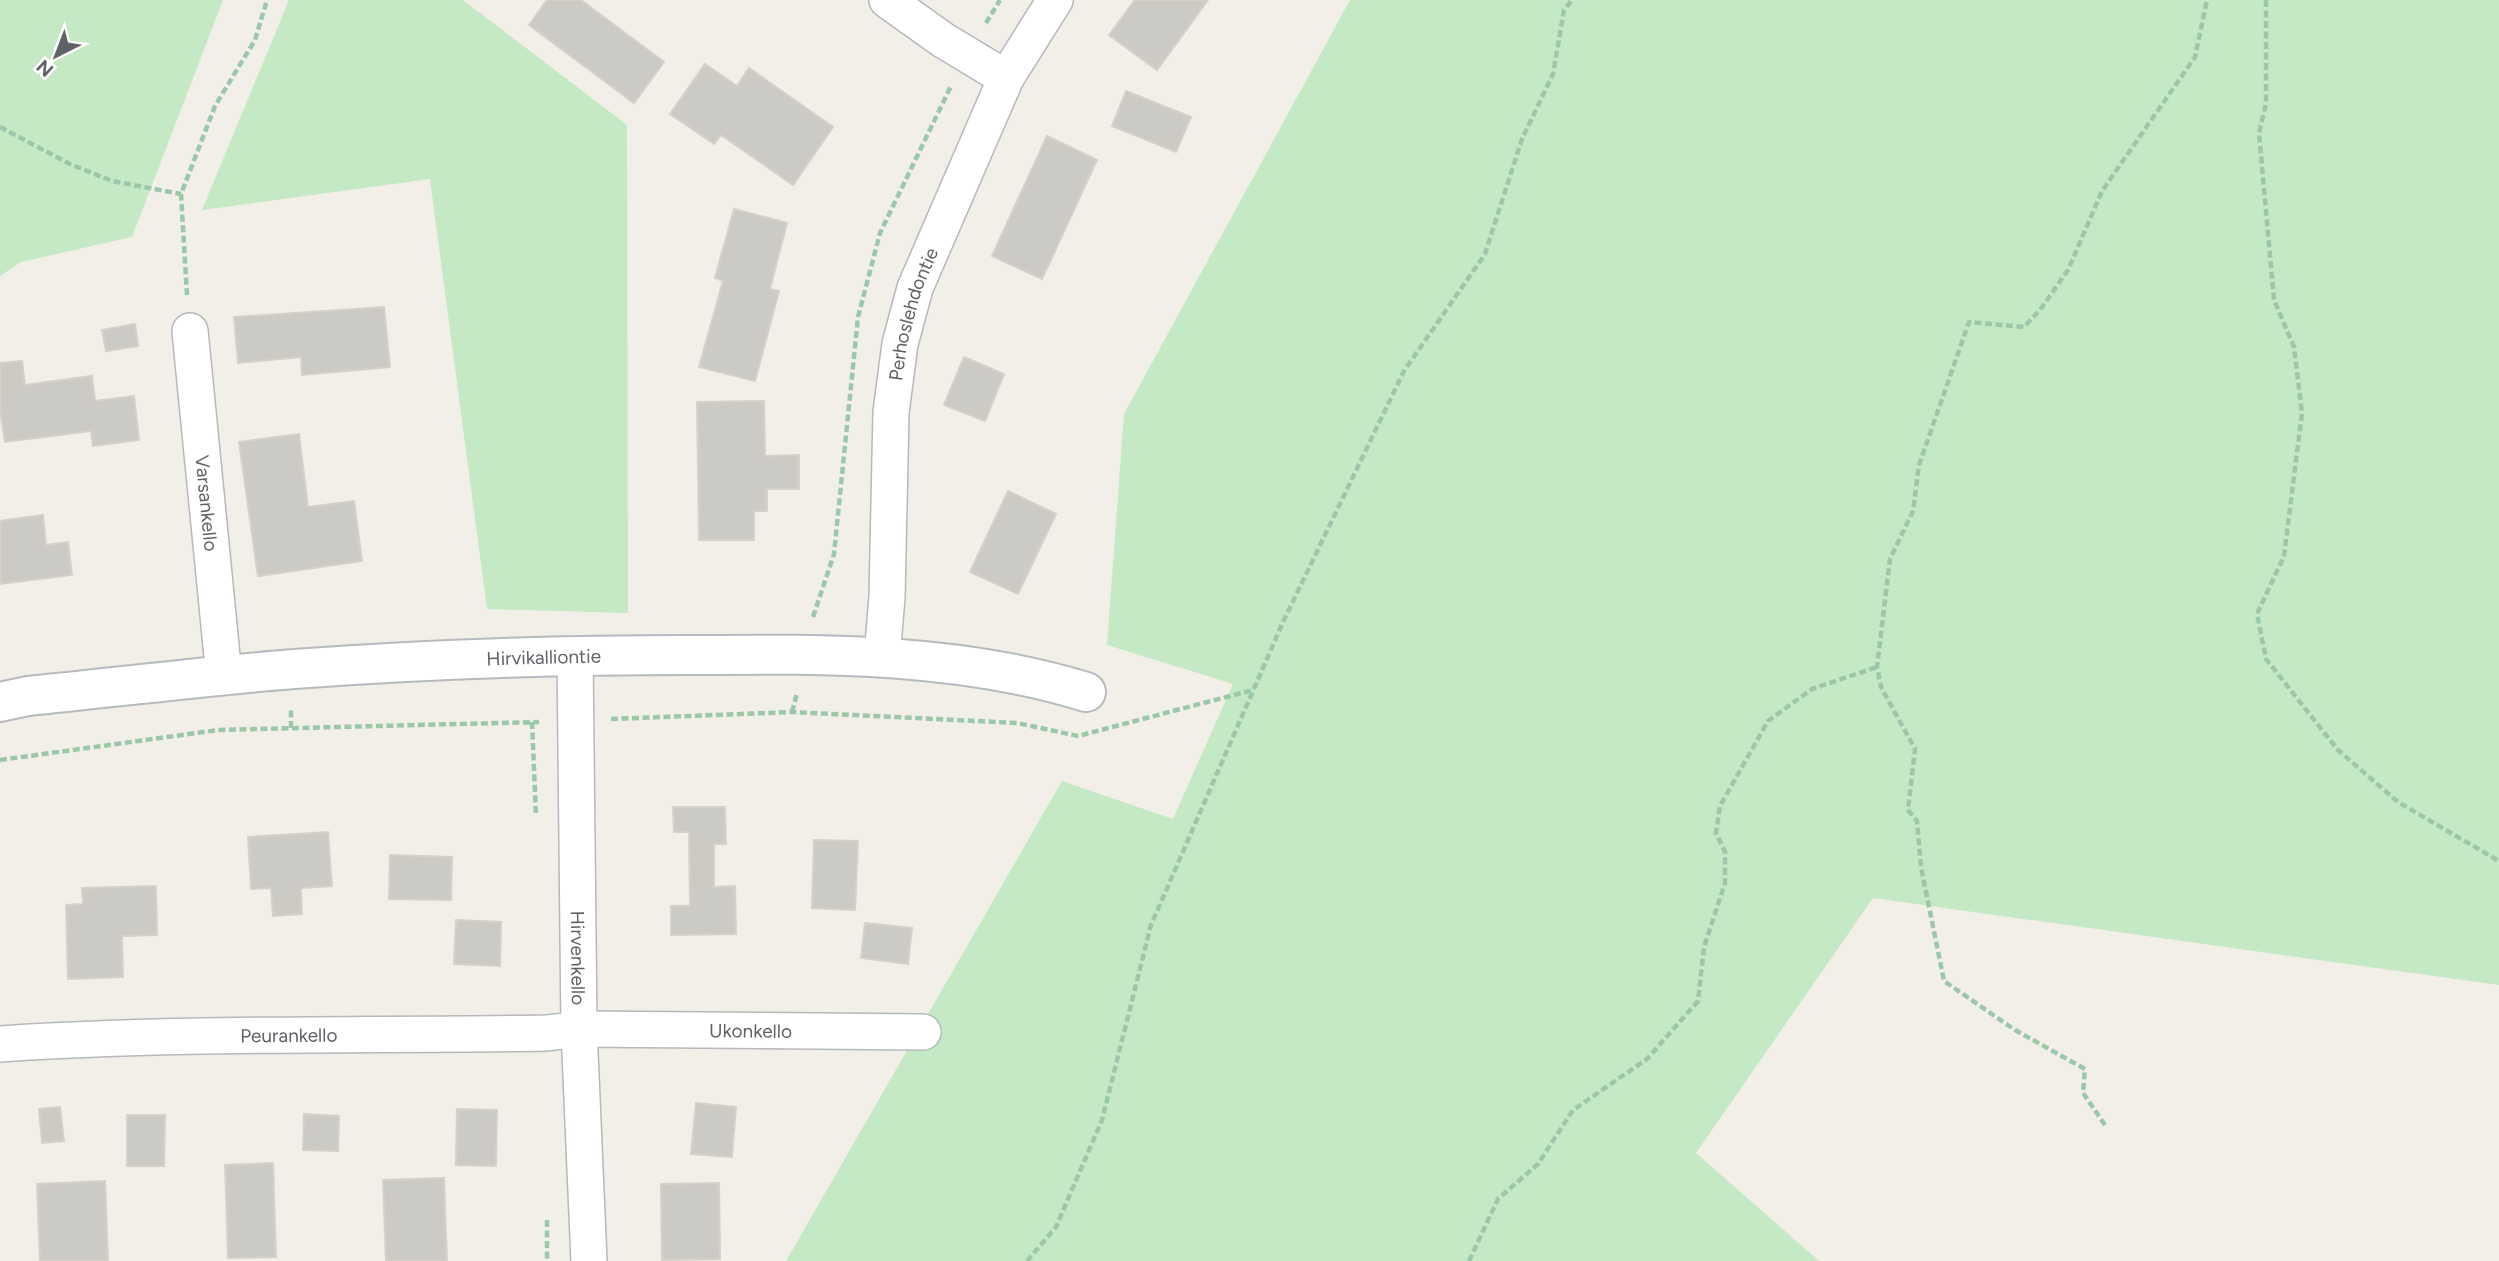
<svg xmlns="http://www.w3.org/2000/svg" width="2499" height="1261" viewBox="0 0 2499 1261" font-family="Figtree,sans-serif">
  <rect width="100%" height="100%" fill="#f1efe8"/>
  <!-- green -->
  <path fill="#c5e8c5" d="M0 0H223L132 237 21 262 0 276Z
    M289 0H463L627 125 628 613 487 609 430 179 202 210Z
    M1350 0H2499V985L1873 898 1696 1153 1819 1261H786L1062 781 1173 819 1233 684 1107 645 1124 414Z"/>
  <!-- building -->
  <path fill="#cccac5" stroke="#d6d1c6" stroke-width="2" d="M547 0H581L664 62 634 103 529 25Z
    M1135 0H1208L1157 70 1109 35Z
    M705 64 737 86 749 68 833 127 793 185 721 135 714 144 670 114Z
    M1126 91 1191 117 1176 152 1112 126Z
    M1047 136 1097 160 1042 279 992 256Z
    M734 209 787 223 770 289 779 291 755 381 699 367 723 281 715 278Z
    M384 307 390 367 302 375 301 357 238 363 234 317Z
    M135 324 138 346 106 351 102 330Z
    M964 357 1004 374 985 421 944 405Z
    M22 361 25 385 92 376 95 401 134 396 139 440 93 446 91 431 5 442 0 411V363Z
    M764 401 765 456 799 455V489H767V511H754V540H699L697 402Z
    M299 434 308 507 354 501 362 561 258 576 239 442Z
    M1008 491 1056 514 1018 594 970 572Z
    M43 515 46 545 68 542 72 575 0 584V521Z
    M673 807H725L726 844H714V887L735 886 736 934 671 935V906H690L689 832H674Z
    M328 832 332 886 301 888 302 914 273 916 271 888 251 889 248 837Z
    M814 840 858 841 855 910 812 908Z
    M390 855 452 857 451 900 389 899Z
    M156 886 157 935 122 936 123 977 68 979 66 905 83 904 82 888Z
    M456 920 501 922 500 966 454 964Z
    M865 923 912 928 908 964 861 958Z
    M696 1103 736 1107 732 1157 691 1154Z
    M60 1107 64 1141 42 1143 39 1109Z
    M457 1109 497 1110 496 1166 456 1165Z
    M304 1114 339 1116 338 1151 303 1150Z
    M127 1115H165L164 1166H127Z
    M273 1163 276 1257 228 1258 225 1165Z
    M444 1178 447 1261H386L383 1180Z
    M105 1181 108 1261H40L37 1184Z
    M719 1183 720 1259 662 1260 661 1184Z"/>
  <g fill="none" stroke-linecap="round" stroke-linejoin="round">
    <!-- street casing -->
    <g stroke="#b5b8bc" stroke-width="38">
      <g id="street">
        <path d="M887 0 943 40 1006 78"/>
        <path id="s1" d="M190 331 224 676"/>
        <path id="s2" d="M575 655 579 1029 589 1261"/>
        <path id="s3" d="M882 657 887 597 891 412 900 344 915 288 1006 78 1055 0"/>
        <path id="s4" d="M0 1044C182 1032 364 1036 547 1033L579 1029 923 1032"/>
      </g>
    </g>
    <!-- secondary casing -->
    <g stroke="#b6babf" stroke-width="42">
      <g id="secondary">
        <path id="s5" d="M0 702 28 696C117 687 206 676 294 669 426 659 557 655 689 655 823 654 957 652 1086 692"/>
      </g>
    </g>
    <!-- path -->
    <path stroke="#9cc7a9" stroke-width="4.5" stroke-dasharray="7 3.5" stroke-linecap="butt" d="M2266 0V104L2259 133 2274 300 2294 347 2302 413 2284 556 2257 614 2266 659 2338 750 2398 802 2499 861
      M986 23 1000 0
      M0 127 70 164 112 181 181 194
      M187 295 181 194 215 106 255 40 267 0
      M813 617 834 554 858 317 880 233 951 86
      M792 712 797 693
      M611 719 792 712 1017 723 1078 736 1253 690
      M532 722 536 816
      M291 728V707
      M0 760 218 730 539 722
      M2105 1125 2083 1093 2085 1069 2015 1030 1944 981 1921 867 1917 821 1908 810 1915 749 1881 687 1877 667 1890 559 1913 511 1919 465 1969 322 2024 327 2040 310 2068 270 2102 191 2195 57 2207 0
      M547 1220V1261
      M1027 1261 1056 1227 1102 1120 1151 925 1283 622 1404 371 1485 254 1522 139 1553 74 1564 10 1572 0
      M1469 1261 1498 1199 1538 1164 1573 1110 1647 1059 1698 1001 1704 947 1725 883V852L1716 833 1720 806 1768 721 1812 689 1877 667"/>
    <!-- street -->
    <use href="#street" stroke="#fff" stroke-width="35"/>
    <!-- secondary -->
    <use href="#secondary" stroke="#fff" stroke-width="38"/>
  </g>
  <g text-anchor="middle" stroke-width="7" stroke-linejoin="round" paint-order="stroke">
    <!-- street labels -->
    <g font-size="19" fill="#5f6368" stroke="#fff">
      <text dy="7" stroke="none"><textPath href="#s3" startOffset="346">Perhoslehdontie</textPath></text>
      <text dy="7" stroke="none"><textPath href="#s1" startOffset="173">Varsankello</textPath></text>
      <text dy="7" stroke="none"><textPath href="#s5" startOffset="546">Hirvikalliontie</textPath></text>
      <text dy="7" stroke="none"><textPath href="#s2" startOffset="303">Hirvenkello</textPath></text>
      <text dy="7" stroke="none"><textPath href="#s4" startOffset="751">Ukonkello</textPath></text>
      <text dy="7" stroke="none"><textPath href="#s4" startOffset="289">Peurankello</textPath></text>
    </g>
  </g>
  <!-- north arrow -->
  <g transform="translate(56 56) rotate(222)" stroke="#ffffff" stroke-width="5" paint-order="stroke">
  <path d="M0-5L12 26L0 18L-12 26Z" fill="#5f6368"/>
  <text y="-10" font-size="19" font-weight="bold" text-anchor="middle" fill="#5f6368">N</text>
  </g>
</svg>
